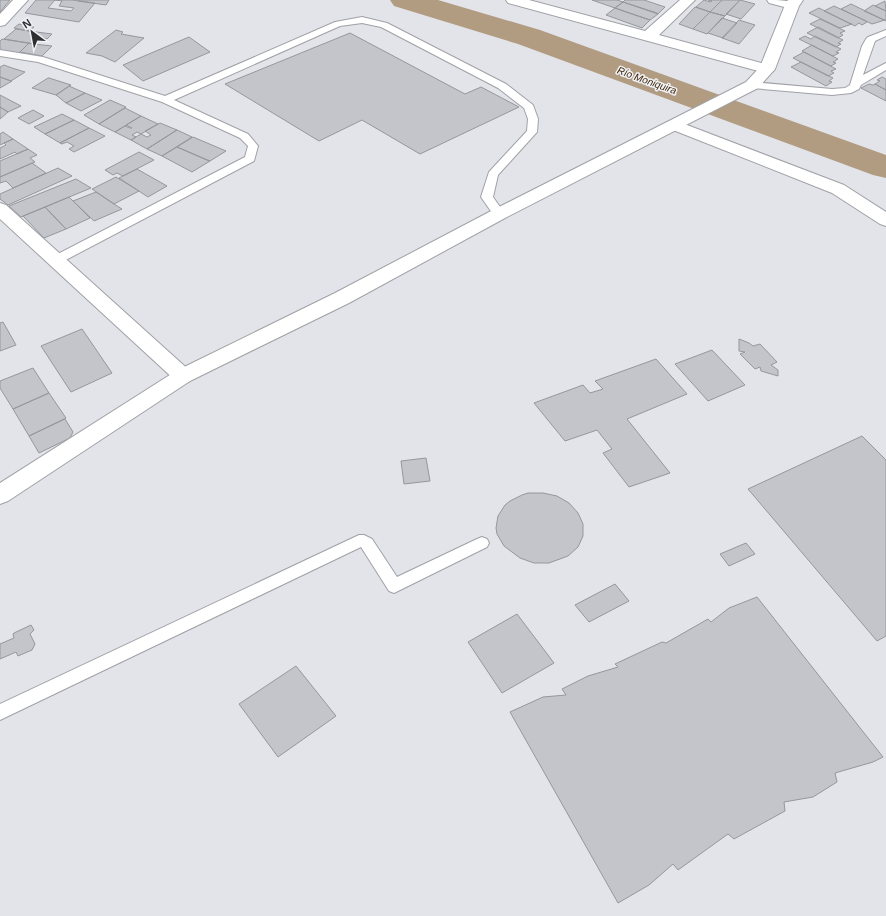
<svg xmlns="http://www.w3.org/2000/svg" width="886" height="916" viewBox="0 0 886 916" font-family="Arial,sans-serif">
  <rect width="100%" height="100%" fill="#e2e4e9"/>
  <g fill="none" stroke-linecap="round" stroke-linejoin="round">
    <!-- river -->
    <path fill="#b19c82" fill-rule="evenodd" d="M390 0H438L540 30 886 155V178L873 175 518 44 394 6Z"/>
  </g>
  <!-- building -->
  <path fill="#c4c5ca" stroke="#96979c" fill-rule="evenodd" d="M0 0H10L0 12Z
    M36 0H72L95 3 79 22 25 13ZM55 0 62 1 59 6 74 8 71 11 48 8Z
    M79 0H109L106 5 78 1Z
    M592 0H617L623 2 615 8Z
    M625 0H644L665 7 658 14 623 2Z
    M704 0 710 2 712 1 708 0H722L710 12 696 7Z
    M722 0H740L725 16 710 12Z
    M740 0 755 4 741 19 726 14Z
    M885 1 886 11 875 6Z
    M623 2 657 13 658 14 650 20 615 8Z
    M851 4 882 19 885 20 872 24 841 9Z
    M873 5 886 11V21L864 11Z
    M834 6 866 21 867 22 862 25 859 23 855 26 824 11Z
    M695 7 710 12 693 29 679 24Z
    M615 8 626 12 650 20 642 28 606 15Z
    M819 8 849 23 852 24 840 28 809 13Z
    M710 12 725 16 707 34 693 29Z
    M722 18 737 23 723 38 708 33Z
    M820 19 845 31 840 33 843 35 838 38 810 24Z
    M739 20 755 25 739 44 722 38Z
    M19 24 34 27 29 31 14 28Z
    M818 27 843 40 838 43 841 44 836 47 807 33Z
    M16 29 29 31 52 34 47 39 40 37 33 44 4 39Z
    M116 30 123 32 121 34 144 38 115 62 102 56 86 53Z
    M350 33 465 94 481 87 519 107 420 154 362 120 319 141 225 84Z
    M805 36 811 39 815 36 841 49 836 52 839 53 833 56 799 39Z
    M189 37 210 52 143 81 123 65Z
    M2 39 29 43 18 54 0 51V41Z
    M29 43 33 44 52 46 42 56 20 52Z
    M812 45 838 59 833 62 836 63 831 66 802 51Z
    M804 52 836 69 831 71 834 73 828 76 793 58Z
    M801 62 833 78 829 81 832 82 826 86 791 67Z
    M4 65 12 68 25 72 11 81 0 77V67Z
    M0 77 11 81H12L0 88Z
    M882 77 886 79V90L875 84 880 81 877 80Z
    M48 78H49L71 85 56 95 32 88Z
    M869 84 873 85 875 84 886 90V101L861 88Z
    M69 86 78 90 85 93 66 103 56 95Z
    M85 93 102 100 81 111 66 103Z
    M0 95 21 106 8 112 0 107Z
    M110 100 126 107 99 124 84 115Z
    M0 107 8 112 0 119Z
    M125 108 141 116 115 132 99 124Z
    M33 110 44 116 29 124 18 118Z
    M62 114 74 120 45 134 34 127Z
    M141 116 158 124 141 134 137 132 132 135 136 137 131 140 115 132 125 126 130 128H132L126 125Z
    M74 120 89 128 60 143 45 134Z
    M160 123 177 130 147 149 131 140 141 134 147 137 151 135 145 131Z
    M89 128 105 136 74 152 69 149 74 146 67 142 62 144 60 143Z
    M177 130 192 137 162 156 147 149Z
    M3 132 13 139 0 145V134Z
    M193 137 226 151 210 161 177 147Z
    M13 139 28 149 17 154 15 152 0 159V148L6 145 4 143Z
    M177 147 209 161H210L192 172 162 156Z
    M28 149 37 155 30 158 35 162 0 177V161Z
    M139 152 154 160 123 176 117 173 113 175 105 170Z
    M32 163 46 173 13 188 6 181 0 183V177Z
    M58 168 72 176 8 205 0 199V194Z
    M137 169 167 186 148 197 119 178Z
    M116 177 139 191 114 204 92 189Z
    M76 179 91 188 21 217 9 206Z
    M96 192 114 204 122 209 94 221 73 201Z
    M69 197 90 218 66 229 45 207Z
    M45 207 66 229 44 238 23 216Z
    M3 322 16 345 0 351V323Z
    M82 329 112 373 71 392 41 346Z
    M739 339 749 343 753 346 760 344 777 362 771 365 778 370V376L761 371 760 367 755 369 740 354 745 352 739 351Z
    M712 350 745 385 708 401 675 364Z
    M656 359 687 394 627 419 670 473 629 487 603 453 612 449 597 430 565 441 534 403 583 385 590 393 603 389 595 381Z
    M33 368 49 393 13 409 0 388V381Z
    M49 393 66 418 29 436 13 409Z
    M65 419 73 432 70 438 39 453 29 436Z
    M862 436 886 460V636L877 641 748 489Z
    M426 458 430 481 404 484 401 461Z
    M528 493H543L557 496 569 503 578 513 583 524V536L578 547 568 556 549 563H534L520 558 504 546 497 534 496 528 498 516 505 505 510 501 522 495Z
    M746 543 755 554 729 566 720 554Z
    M615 584 629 601 589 622 575 605Z
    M757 597 883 757 873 762 835 773 837 782 813 797 784 802 785 811 734 839 728 834 678 870 673 864 649 885 618 903 510 712 543 697 566 695 562 689 588 676 618 667 615 664 662 642 666 643 708 619 711 622 729 608Z
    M517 614 554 663 502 693 468 642Z
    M31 625 34 630 30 634 35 644 32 650 18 656 16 652 0 659V644L14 638 13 634 14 633Z
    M296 666 336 716 278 757 239 704Z"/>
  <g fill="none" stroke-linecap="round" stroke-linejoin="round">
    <!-- lane casing -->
    <g stroke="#a0a1a6" stroke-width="2">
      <path id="lane" d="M362 17 387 23 506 84 533 105 538 119 537 132 498 175 493 197 505 214 503 217H495L481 197 489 172 527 131 528 119 524 108 498 88 381 27 362 23 340 26 174 100 248 134 258 146 254 161 60 263H52L50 260 52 257 245 157 248 146 240 138 162 102 38 62 0 56V50L43 57 165 96 335 22Z
        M886 30V36L875 41 863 75 886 63V70L861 85 859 89 851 93 832 95 752 88 747 85 752 82 832 89 845 88 850 85 862 46 866 39 868 37Z
        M359 535H364L372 539 397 577 477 539 482 537 487 539 489 543 487 547 394 593 389 591 361 547 0 720V704Z"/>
    </g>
    <!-- street casing -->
    <g stroke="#a0a1a6" stroke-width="2">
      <path id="street" d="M13 0H28L5 25 0 26V14Z
        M506 0H529L645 31 680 0H695L659 35 772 66 775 69 772 72 767 74 762 72 508 3Z
        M767 0C776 0 793 0 799 5L797 8 792 9 769 3Z
        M674 120 844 185 886 212V226L880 224 832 193 668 128 666 125 668 122Z
        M0 203 6 205 190 371 193 376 190 381 183 384 176 381 0 219Z"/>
    </g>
    <!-- secondary casing -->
    <g stroke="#a0a1a6" stroke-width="2">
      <path id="secondary" d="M788 0H803L799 6 775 69 758 88 505 218 349 303 190 381 8 501 0 504V483L176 371 335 293 493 210 746 82 760 67 785 5Z"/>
    </g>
    <!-- lane -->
    <use href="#lane" fill="#fff" fill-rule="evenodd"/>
    <!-- street -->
    <use href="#street" fill="#fff" fill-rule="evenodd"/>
    <!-- secondary -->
    <use href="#secondary" fill="#fff" fill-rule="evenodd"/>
  </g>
  <g text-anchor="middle" stroke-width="3" stroke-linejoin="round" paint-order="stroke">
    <!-- far-water labels -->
    <g font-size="10" font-style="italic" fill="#3e2603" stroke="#eff1f6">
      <text transform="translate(647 80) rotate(20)" y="4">Río Moniquira</text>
    </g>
  </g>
  <!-- north arrow -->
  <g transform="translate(32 32) rotate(328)" stroke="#eff1f6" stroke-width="3" paint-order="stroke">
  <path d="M0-3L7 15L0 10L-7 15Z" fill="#2e2f31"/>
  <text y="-6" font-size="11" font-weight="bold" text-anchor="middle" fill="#2e2f31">N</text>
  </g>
</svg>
